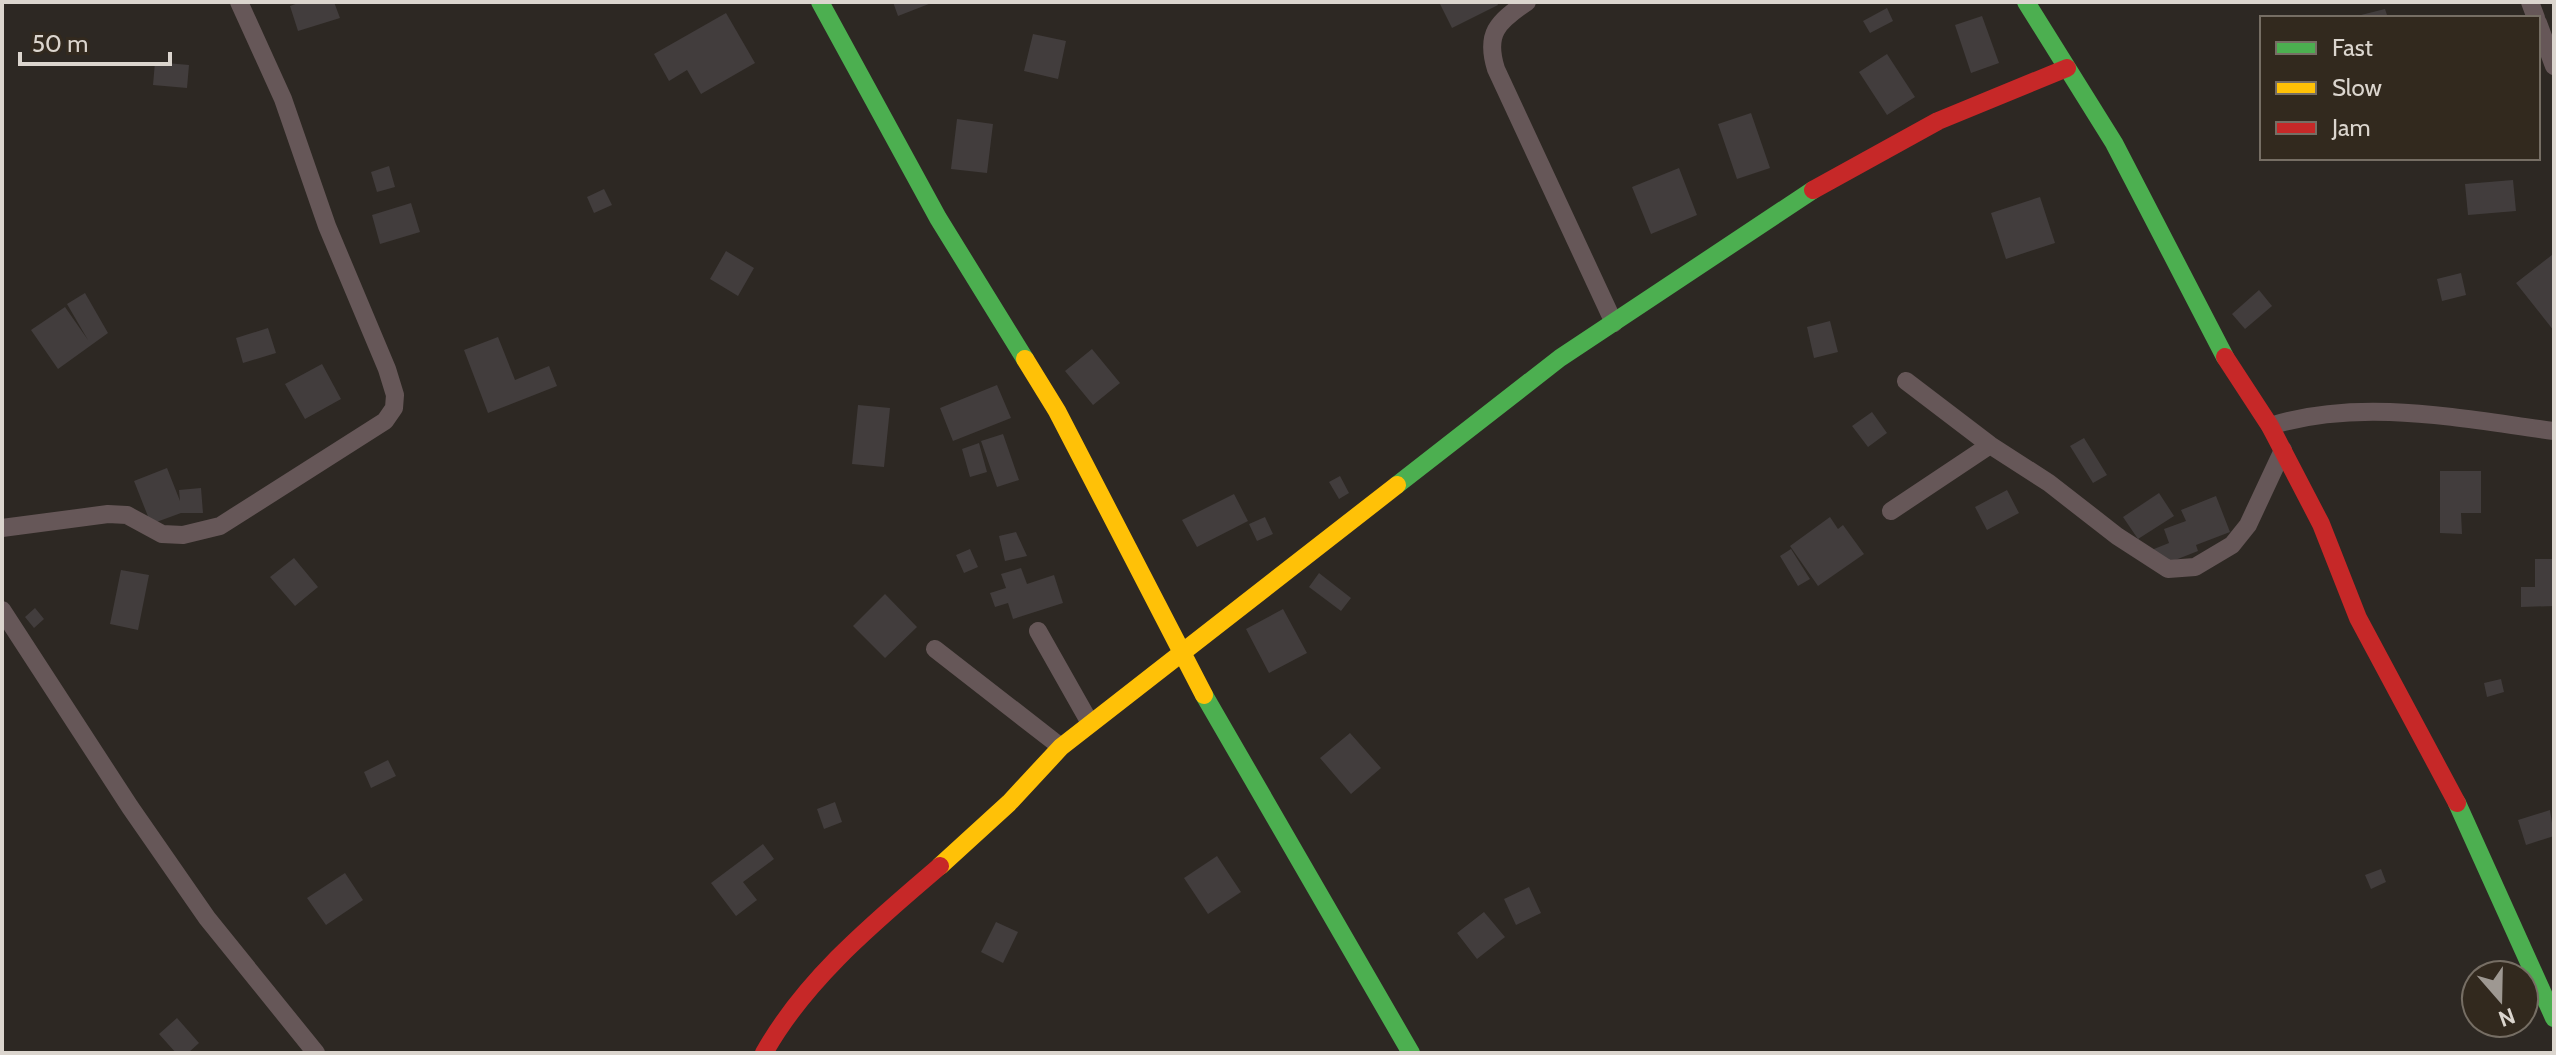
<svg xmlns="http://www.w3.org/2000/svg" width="2556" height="1055" viewBox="0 0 2556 1055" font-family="Cabin,sans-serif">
  <rect width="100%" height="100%" fill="#2d2823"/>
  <!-- building -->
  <path fill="#423d3d" d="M301 2H334L340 18 298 31 290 6Z
    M893 2H934L898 16Z
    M1439 2H1497L1498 5 1452 28Z
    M1887 8 1893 21 1870 33 1863 21Z
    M2385 9 2388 18H2362L2361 15Z
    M726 13 755 63 701 94 687 70 669 81 654 54Z
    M1982 16 1999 63 1971 73 1955 25Z
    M1033 34 1066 41 1058 79 1024 71Z
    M1887 54 1915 97 1887 115 1859 72Z
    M155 62 189 65 187 88 153 85Z
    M1751 113 1770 168 1737 179 1718 124Z
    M957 119 993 124 987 173 951 169Z
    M389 166 395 187 377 192 371 172Z
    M1679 168 1697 215 1651 234 1632 187Z
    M2513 180 2516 211 2468 215 2465 184Z
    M604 189 612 205 594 213 587 197Z
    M2040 197 2055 243 2006 259 1991 213Z
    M411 203 420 232 380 244 372 215Z
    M726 251 754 268 738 296 710 279Z
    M2552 255 2554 258V331L2516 283Z
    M2461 273 2466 295 2442 301 2437 279Z
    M2259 290 2272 306 2245 329 2232 314Z
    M85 293 108 333 58 369 31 330 65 307 88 340 67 304Z
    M1830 321 1838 352 1814 358 1807 327Z
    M268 328 276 353 243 363 236 338Z
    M498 337 515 380 549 366 557 386 488 413 464 350Z
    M1092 349 1120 383 1093 405 1065 371Z
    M322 364 341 399 305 419 285 384Z
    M997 385 1011 418 953 441 940 408Z
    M858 405 890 408 884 467 852 464Z
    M1872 412 1887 433 1868 447 1852 426Z
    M1003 434 1019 480 997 487 981 441Z
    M2084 438 2107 475 2093 483 2070 446Z
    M979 443 987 472 970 477 962 449Z
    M167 468 180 501 179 490 201 488 203 513H181L151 524 134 481Z
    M2440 471H2481V513H2461L2462 534 2440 533Z
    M1340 476 1349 493 1339 499 1329 482Z
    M2007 490 2019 513 1987 530 1975 507Z
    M2159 493 2174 516 2138 539 2123 517Z
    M1234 494 1248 521 1197 547 1182 520Z
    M2216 496 2230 532 2196 545 2198 551 2155 568 2149 551 2169 543 2164 529 2186 521 2181 510Z
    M1265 517 1273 534 1257 541 1249 524Z
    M1830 517 1838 529 1843 525 1864 554 1818 586 1790 546Z
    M1016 532 1027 556 1005 561 999 536Z
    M970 549 978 567 964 573 956 555Z
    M1791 549 1810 579 1798 586 1780 556Z
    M294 558 318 587 295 606 270 577Z
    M2535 559H2554V606L2521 607V587H2535Z
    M1021 568 1027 584 1054 575 1063 603 1013 619 1008 603 995 607 990 593 1006 588 1001 574Z
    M121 570 149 575 138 630 110 624Z
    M1319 573 1351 598 1341 611 1309 587Z
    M885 594 917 627 885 658 853 626Z
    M35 608 44 619 34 628 25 617Z
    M1283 609 1307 653 1269 673 1246 629Z
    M2501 679 2504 692 2487 697 2484 683Z
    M1350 733 1381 768 1351 794 1320 758Z
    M388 760 396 776 371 788 364 772Z
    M835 802 842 822 824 829 817 809Z
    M2550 810 2554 836 2526 845 2518 820Z
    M763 844 774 859 743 882 757 900 736 916 711 883Z
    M1217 856 1241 892 1208 914 1184 878Z
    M2381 869 2386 882 2371 889 2365 875Z
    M345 873 363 900 326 925 307 898Z
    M1529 887 1541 913 1516 925 1504 899Z
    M1484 912 1505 937 1477 959 1457 933Z
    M996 922 1018 932 1003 963 981 952Z
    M177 1018 199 1043 188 1053H176L159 1034Z"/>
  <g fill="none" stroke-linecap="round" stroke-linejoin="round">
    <!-- street -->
    <path stroke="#665758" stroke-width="18" d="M1527 2C1497 22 1485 34 1496 69L1614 323
      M2530 2 2536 18
      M2538 23 2554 66
      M1906 381 1990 445 2049 483 2117 536 2168 569 2195 567 2232 545 2248 525 2283 450
      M2270 426C2361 397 2462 419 2554 431
      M1891 511 1990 445
      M2 528 108 514 127 515 162 534 183 535 220 526 385 421 394 408 395 395 387 369 327 226 283 99 239 2
      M2 610 130 807 207 918 316 1053
      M1038 631 1090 723
      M935 649 1061 747"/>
    <!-- fast -->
    <path stroke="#4caf50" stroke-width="18" d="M820 2 938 218 1025 359
      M2026 2 2114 143 2225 357
      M1397 485 1560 358 1813 190
      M1204 695 1411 1053
      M2457 803 2554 1018"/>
    <!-- slow -->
    <path stroke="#ffc107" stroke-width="18" d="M1025 359 1057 411 1204 695
      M940 866 1009 803 1061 747 1397 485"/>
    <!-- jam -->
    <path stroke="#c62828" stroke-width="18" d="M1813 190 1938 121 2067 68
      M2225 357 2270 426 2321 524 2358 618 2457 803
      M764 1053C806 978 876 921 940 866"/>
  </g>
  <!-- border -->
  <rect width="2556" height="1055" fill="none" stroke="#dbd5ce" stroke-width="8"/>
  <!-- legend -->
  <rect x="2260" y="16" width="280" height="144" fill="#32291e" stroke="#766e64" stroke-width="2"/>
  <rect x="2276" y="42" width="40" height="12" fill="#4caf50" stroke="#766e64" stroke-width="2"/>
  <text x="2332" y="56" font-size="24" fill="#dbd5ce">Fast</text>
  <rect x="2276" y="82" width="40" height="12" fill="#ffc107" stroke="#766e64" stroke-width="2"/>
  <text x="2332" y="96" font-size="24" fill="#dbd5ce">Slow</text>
  <rect x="2276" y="122" width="40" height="12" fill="#c62828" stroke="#766e64" stroke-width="2"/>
  <text x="2332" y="136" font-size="24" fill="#dbd5ce">Jam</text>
  <!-- north arrow -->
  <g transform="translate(2500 999) rotate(160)"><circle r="38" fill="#32291e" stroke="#766e64" stroke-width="2"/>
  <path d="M0-6L14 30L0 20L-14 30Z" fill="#9e9892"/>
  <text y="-12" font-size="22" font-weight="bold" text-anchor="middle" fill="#dbd5ce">N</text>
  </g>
  <!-- scale -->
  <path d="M20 52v12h150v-12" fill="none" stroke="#dbd5ce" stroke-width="4"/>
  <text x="32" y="52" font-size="24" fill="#dbd5ce" stroke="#32291e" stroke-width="6" paint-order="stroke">50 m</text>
</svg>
